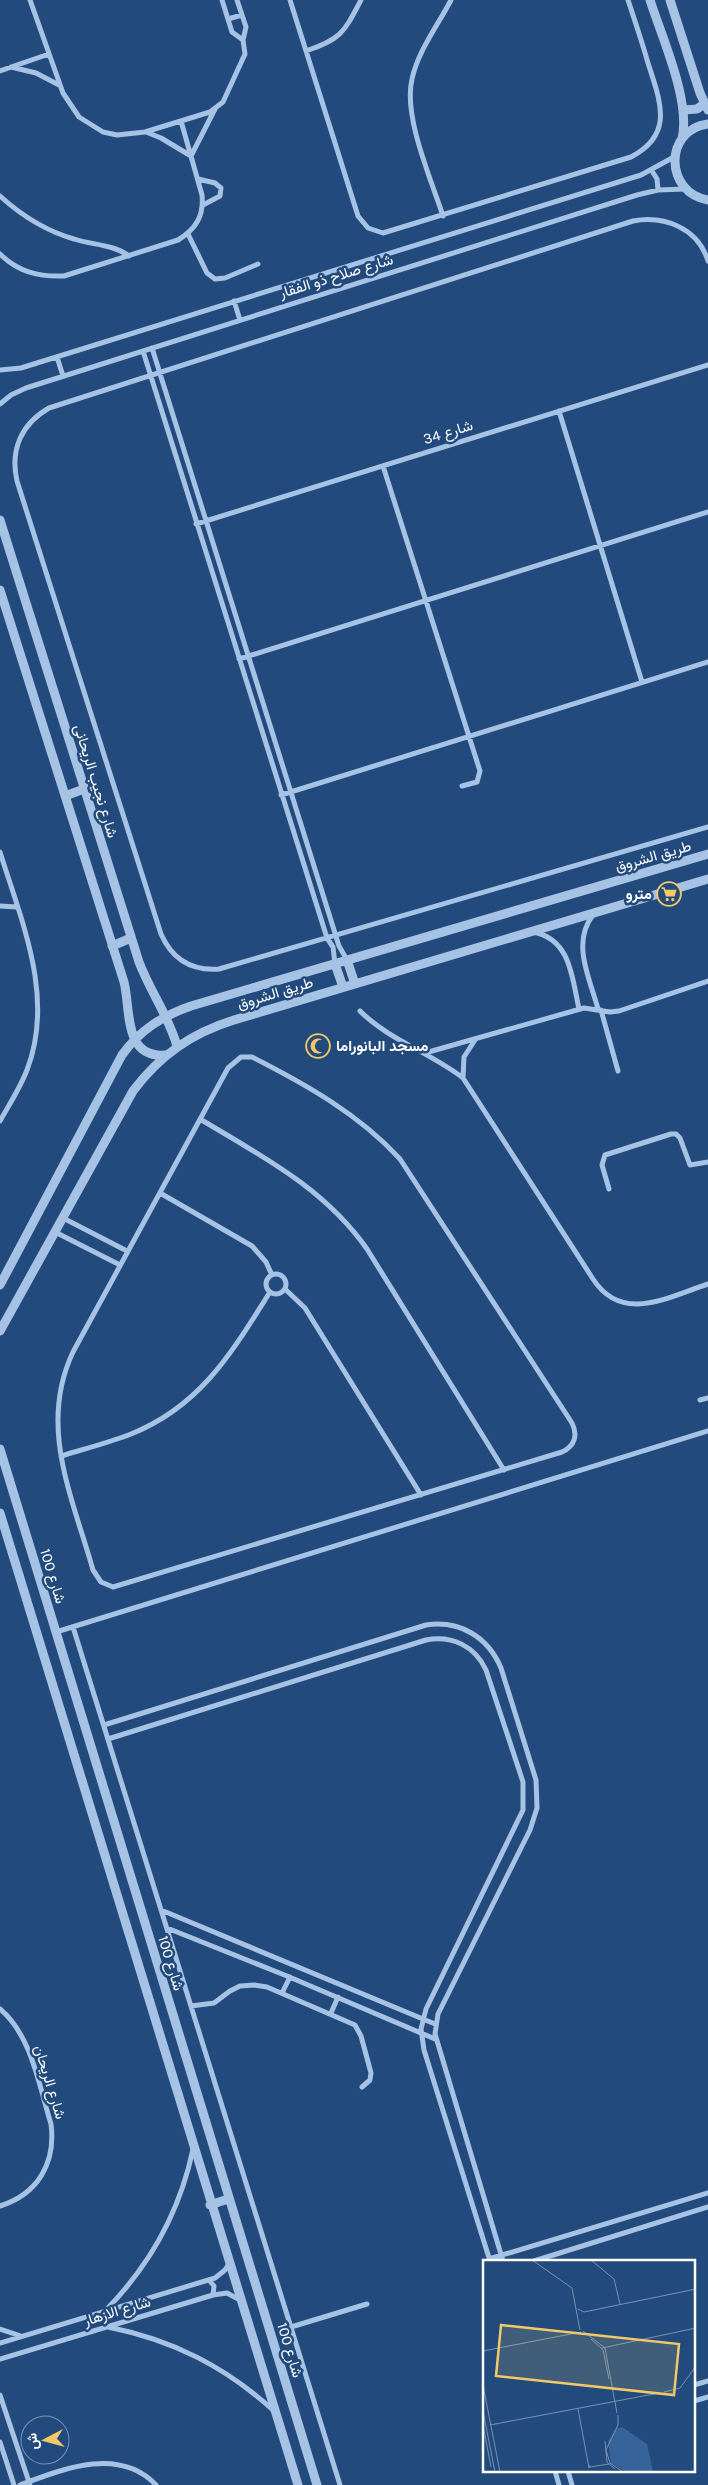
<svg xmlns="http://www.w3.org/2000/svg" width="708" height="2485" viewBox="0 0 708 2485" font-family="Karla,Vazirmatn,sans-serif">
  <rect width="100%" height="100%" fill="#224a7c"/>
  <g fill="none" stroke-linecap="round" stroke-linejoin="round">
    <!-- minor -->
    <path stroke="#a6c3e6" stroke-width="5" d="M30 0 63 93 79 117 103 132 117 135 145 132 210 112 223 102 245 54 243 40 246 27 237 0
      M222 0 232 32 243 40
      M290 0 358 216 368 228 383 233 631 157C675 134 660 101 648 63 642 42 635 21 628 0
      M228 19 242 15
      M306 51C342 39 344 32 361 0
      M11 67 36 73 59 85
      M0 71 49 54
      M146 132 161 138 191 156 215 109
      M652 171 657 179 658 190
      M198 179 215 183 221 188 220 196 203 205
      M0 196C22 216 46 231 74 239 92 245 113 244 129 256
      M443 216C431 179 403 116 412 79 418 51 438 25 451 0
      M188 234 207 273 215 279 225 278 258 264
      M0 254C18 272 39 277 64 276L178 240C196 229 204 216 202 195L181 121
      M708 261C698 228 664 215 633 221L49 408C21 424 10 450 17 481L161 934C172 959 192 971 219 969L708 827
      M234 301 240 320
      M152 348 339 946 347 960
      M143 351 327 938 333 947 335 964
      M57 357 63 376
      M0 370 21 368 641 175 674 157
      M0 404 11 395 26 388 637 195 658 190 685 189
      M559 411 642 682
      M383 466 480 771 477 782 462 786
      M196 524 708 365
      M239 659 708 512
      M281 795 708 662
      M0 852C22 923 55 997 27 1070 20 1088 9 1105 0 1121
      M0 906 17 907
      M593 915C571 943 590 979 598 1009
      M533 932C571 939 572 978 579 1009
      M601 1010 618 1071
      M360 1011C389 1040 431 1053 463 1078L593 1279C622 1324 668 1297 708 1284
      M425 1053 584 1008 610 1012 619 1011 708 981
      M241 1057H252C305 1084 359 1114 400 1159L572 1423C578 1435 575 1446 562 1452L113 1587 101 1582 93 1570C72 1496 38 1426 73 1352L228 1068Z
      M463 1078 464 1057 475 1040
      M200 1119C263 1157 324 1188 367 1249L504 1470
      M609 1189 602 1165 605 1155 671 1134H676L680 1138 690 1165 708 1162
      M160 1193 252 1246 266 1262 272 1275
      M63 1218 127 1251
      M55 1232 120 1265
      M266 1284a10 10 0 1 1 20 0a10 10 0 1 1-20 0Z
      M285 1289 305 1308 421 1495
      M700 1400 708 1398
      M61 1456C84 1449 108 1443 131 1434 201 1406 232 1352 270 1292
      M73 1627 340 2485
      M56 1632 708 1431
      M104 1725 426 1625C460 1620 488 1637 501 1668L536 1780 537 1808 530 1830 438 2014 435 2034 503 2261
      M108 1739 426 1640C452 1635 475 1646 486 1670L523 1782V1810L426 2009 421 2029 424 2050 490 2261
      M161 1910 435 2024
      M167 1928 287 1976 435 2039
      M282 1993 290 1977
      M191 2006 214 2003 230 1991 240 1986 254 1985 267 1987 355 2025 361 2036 371 2073 370 2080 362 2087
      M0 2009C32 2036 39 2086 51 2124 56 2163 38 2194 0 2206
      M331 2013 338 1997
      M489 2259 708 2193
      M534 2261 708 2207
      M209 2280 214 2286 213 2295
      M106 2310C151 2264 180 2211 193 2149
      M108 2327C173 2340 226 2367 274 2411
      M291 2327 367 2304
      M0 2329 21 2336
      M0 2343 215 2278 225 2270 229 2264
      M0 2359 213 2295 227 2293 240 2300
      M694 2385 708 2381
      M0 2395 30 2485
      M694 2401 708 2397
      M0 2442 14 2485
      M555 2471 559 2485
      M568 2471 572 2485
      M20 2485C63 2469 119 2446 156 2485"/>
    <!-- tertiary -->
    <path stroke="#a6c3e6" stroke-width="9" d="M650 0C662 38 691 101 682 139
      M670 0 700 93 708 110
      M684 110 697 109 704 104
      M708 124C663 130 665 193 708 200
      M0 520 139 962C150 991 169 1017 177 1046
      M0 590 124 982C131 1010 123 1058 165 1055
      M65 796 84 789
      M112 946 131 938
      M347 960 355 984
      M335 964 343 987
      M0 1285 122 1055C140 1030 162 1016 191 1006L708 854
      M0 1331 133 1091C160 1055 192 1033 234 1020L708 879
      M0 1449 317 2485
      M0 1513 298 2485
      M210 2205 228 2199"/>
  </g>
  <!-- icons -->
  <defs>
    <g id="supermarket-ring" transform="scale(1.25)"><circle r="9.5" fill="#224a7c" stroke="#f1c969" stroke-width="1.5"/><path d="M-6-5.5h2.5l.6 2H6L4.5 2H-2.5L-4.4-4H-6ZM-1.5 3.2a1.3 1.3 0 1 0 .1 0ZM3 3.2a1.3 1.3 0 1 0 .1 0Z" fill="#f1c969"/></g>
    <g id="mosque-ring" transform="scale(1.25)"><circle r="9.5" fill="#224a7c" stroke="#f1c969" stroke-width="1.5"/><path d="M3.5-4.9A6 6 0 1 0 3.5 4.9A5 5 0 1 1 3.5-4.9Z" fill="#f1c969"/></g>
  </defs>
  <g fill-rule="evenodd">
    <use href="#supermarket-ring" x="669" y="894"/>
    <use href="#mosque-ring" x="318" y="1046"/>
  </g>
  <g text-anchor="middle" stroke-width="5" stroke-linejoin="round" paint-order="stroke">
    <!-- street labels -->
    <g font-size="15" fill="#fff" stroke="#224a7c">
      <text transform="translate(336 276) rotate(-17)" y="5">شارع صلاح ذو الفقار</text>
      <text transform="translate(448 432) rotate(-17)" y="5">شارع 34</text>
      <text transform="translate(96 781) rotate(73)" y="5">شارع نجيب الريحانى</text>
      <text transform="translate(653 856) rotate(-16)" y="5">طريق الشروق</text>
      <text transform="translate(275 993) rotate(-17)" y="5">طريق الشروق</text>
      <text transform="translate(53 1576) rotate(73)" y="5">شارع 100</text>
      <text transform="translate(171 1963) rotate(73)" y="5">شارع 100</text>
      <text transform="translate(50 2082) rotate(73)" y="5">شارع الريحان</text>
      <text transform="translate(117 2311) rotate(-17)" y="5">شارع الازهار</text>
      <text transform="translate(290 2350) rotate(73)" y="5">شارع 100</text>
    </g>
    <!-- poi labels -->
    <g font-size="15" font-weight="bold" fill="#fff" stroke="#224a7c" text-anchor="end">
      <text x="652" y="899">مترو</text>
      <text x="336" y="1051" text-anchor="start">مسجد البانوراما</text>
    </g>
  </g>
  <!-- overview -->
  <g transform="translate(483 2260)">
    <rect width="212" height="212" fill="#224a7c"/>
    <path d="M139 167 164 184 170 212H143L128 203 125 181 133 169Z" fill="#36649a"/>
    <path fill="none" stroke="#7a92b0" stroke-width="1" d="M49 0 89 28 97 70M108 0 131 19 137 44M95 49 101 52 213 29M100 71 122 88 134 153M108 79 120 90 126 119M119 88 213 68M0 91 98 72M0 125 17 212M181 132 197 128 213 106M95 149 106 208 107 205M0 151 12 212M135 155V165L123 190 127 203 140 212M0 165 8 207M7 165 176 133M122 181 124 202 132 209M107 207 126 204"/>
    <path fill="#f1c969" fill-opacity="0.15" stroke="#f1c969" stroke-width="2.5" d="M18 65 196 84 191 135 13 116Z"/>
    <rect width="212" height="212" fill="none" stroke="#fff" stroke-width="2.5"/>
  </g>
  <!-- north arrow -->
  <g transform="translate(45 2440) rotate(264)"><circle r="24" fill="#224a7c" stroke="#7a92b0"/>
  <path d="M0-4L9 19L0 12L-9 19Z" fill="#f1c969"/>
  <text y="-8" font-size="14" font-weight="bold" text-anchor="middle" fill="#ffffff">ش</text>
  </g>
</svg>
